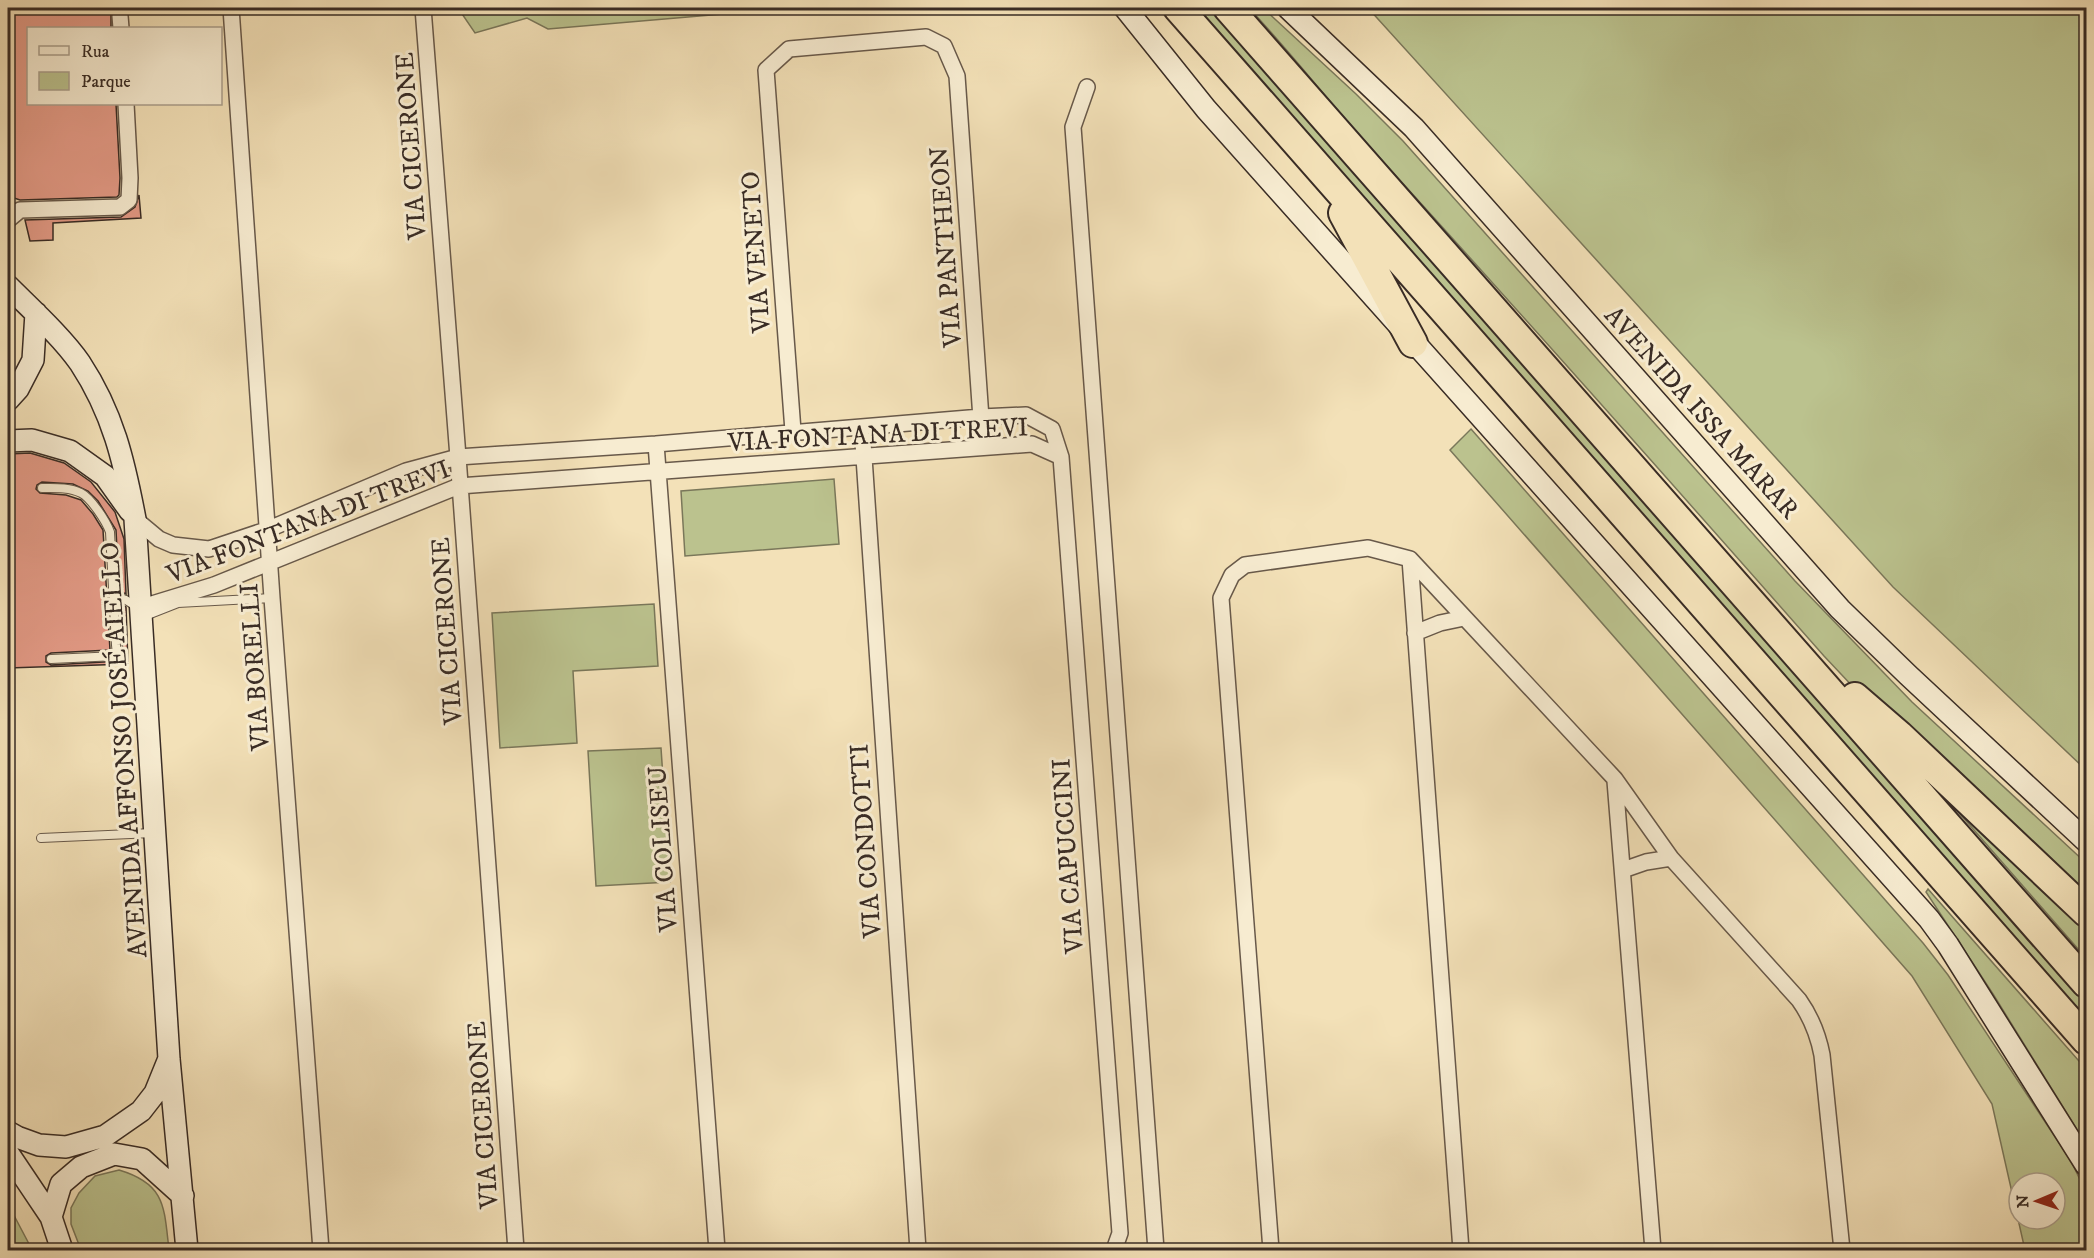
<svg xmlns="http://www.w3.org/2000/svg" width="2094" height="1258" viewBox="0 0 2094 1258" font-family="'IM FELL DW Pica',serif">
  <rect width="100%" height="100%" fill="#f3e1b8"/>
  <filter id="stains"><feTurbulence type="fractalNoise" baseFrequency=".00333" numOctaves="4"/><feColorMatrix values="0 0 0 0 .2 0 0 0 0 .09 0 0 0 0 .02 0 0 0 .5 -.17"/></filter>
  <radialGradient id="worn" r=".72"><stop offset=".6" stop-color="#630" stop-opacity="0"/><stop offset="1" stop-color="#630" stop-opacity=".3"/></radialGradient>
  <!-- green -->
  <path fill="#bbc28e" stroke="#7a775a" stroke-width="1.5" fill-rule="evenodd" d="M458 8H792L548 29 527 18 475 33Z
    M1191 8H1215L2086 1002V1027Z
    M1249 8H1263L1356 94 1403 141 1795 581 1912 702 2086 863V897L1856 690 1824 656C1676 488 1528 321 1377 155 1333 107 1293 55 1249 8Z
    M1368 8H2086V770L1893 587Z
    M1471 429 1923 943 1948 975 2071 1161 2086 1192V1250H2025L1992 1104 1912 976 1450 450ZM2019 1183H2055V1219H2019Z
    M834 479 839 544 685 556 681 491Z
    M654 604 658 666 573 671 577 743 500 748 492 613Z
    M661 748 670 882 596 886 588 751Z
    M1945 797 2086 924V958Z
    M1928 889 2086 1069V1144L1993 994 1926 892Z
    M119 1170C166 1184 164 1207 169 1250H81L71 1224V1208L79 1193 95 1176Z
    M8 1204 28 1242 31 1250H8Z"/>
  <!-- building -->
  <path fill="#e39a86" stroke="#392c25" stroke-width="1.5" d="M8 8H116L111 12V28H28V104H116L120 178 119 195 117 197 20 200 8 196Z
    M139 195 141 218 53 223V240L30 241 25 220 121 217 135 207Z
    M30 453 64 463 91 482 115 512 124 539 126 594 119 591 116 530 98 501 88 491 73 484 42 482 37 485 36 489 40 493 66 495 81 500 93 514 103 530 110 650 51 653 46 656V662L51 665 121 661 123 655 120 604 126 607 128 664 8 668V454Z"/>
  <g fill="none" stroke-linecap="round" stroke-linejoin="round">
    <!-- lane casing -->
    <g stroke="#68594a" stroke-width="10">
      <path id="lane" d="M42 488C54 488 69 487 81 493 91 498 106 521 110 532L116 645 117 656 51 659
        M114 596 126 600 137 607
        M145 616 178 603 272 598
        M41 838 153 833"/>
    </g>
    <!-- street casing -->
    <g stroke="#68594a" stroke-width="18">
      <path id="street" d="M231 8 272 598 321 1250
        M423 8 458 457 516 1250
        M120 16 121 28
        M1087 87 1073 127 1156 1250
        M8 220 20 210 120 207 129 200 130 178 126 104
        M862 428 918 1250
        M793 431 766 70 789 49 926 37 944 46 957 76 983 447
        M656 444 717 1250
        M135 519 159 539 173 545 209 549 269 529 406 471 458 457 656 444 981 417 1026 415 1052 429 1061 457 1120 1233 1114 1250
        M1410 559 1461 1250
        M141 611 152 604 214 585 459 486 1032 444 1061 457
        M1415 633 1440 623 1464 618
        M1615 781 1653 1250
        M1623 870 1646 862 1671 858
        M1271 1250 1221 598 1232 575 1245 565 1368 548 1410 559 1615 779 1671 858 1799 1000C1811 1017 1818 1034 1822 1055L1842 1250"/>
    </g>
    <!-- secondary casing -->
    <g stroke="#392c25" stroke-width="24">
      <path id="secondary" d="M1125 8 1206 109 1929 919 1948 945 2086 1165
        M1288 8 1414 128 1840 609 1908 675 2086 841
        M8 286C30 308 62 337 80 363 113 413 124 461 135 519L169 1059 187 1250
        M8 400 18 389 33 360 36 313
        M8 441 32 440 70 451 105 476 130 511
        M8 1132 17 1137 39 1145 66 1147 105 1136 141 1111 155 1093 168 1061
        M8 1153 51 1217 62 1250
        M51 1217 61 1184 81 1167 114 1154 142 1159 183 1196"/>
    </g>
    <!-- highway casing -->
    <g stroke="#392c25" stroke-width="32">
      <path id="highway" d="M1178 8 2086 1040
        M1228 8 2086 983
        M1343 213 1413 343
        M1855 697 1899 735 2086 912"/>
    </g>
    <!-- lane -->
    <use href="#lane" stroke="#f7ecd1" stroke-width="8"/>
    <!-- street -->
    <use href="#street" stroke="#f7ecd1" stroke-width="15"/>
    <!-- secondary -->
    <use href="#secondary" stroke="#f7ecd1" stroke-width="21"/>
    <!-- highway -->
    <use href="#highway" stroke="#f3e1b8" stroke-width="28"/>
  </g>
  <g text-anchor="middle" stroke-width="6" stroke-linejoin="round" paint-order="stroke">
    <!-- street labels -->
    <g font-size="26" fill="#392c25" stroke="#f7ecd1">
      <text transform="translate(410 146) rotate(-94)" y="9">VIA CICERONE</text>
      <text transform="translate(945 247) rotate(-94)" y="9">VIA PANTHEON</text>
      <text transform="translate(755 252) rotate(-94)" y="9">VIA VENETO</text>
      <text transform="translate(1702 412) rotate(48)" y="9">AVENIDA ISSA MARAR</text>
      <text transform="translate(878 434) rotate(-3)" y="9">VIA FONTANA DI TREVI</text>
      <text transform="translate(308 521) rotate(-21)" y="9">VIA FONTANA DI TREVI</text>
      <text transform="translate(446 631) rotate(-94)" y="9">VIA CICERONE</text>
      <text transform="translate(254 667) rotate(-94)" y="9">VIA BORELLI</text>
      <text transform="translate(123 750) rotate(-94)" y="9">AVENIDA AFFONSO JOSÉ AIELLO</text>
      <text transform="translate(865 841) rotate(-94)" y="9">VIA CONDOTTI</text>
      <text transform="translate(662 849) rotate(-94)" y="9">VIA COLISEU</text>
      <text transform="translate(1067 856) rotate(-94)" y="9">VIA CAPUCCINI</text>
      <text transform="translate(482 1115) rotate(-94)" y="9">VIA CICERONE</text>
    </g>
  </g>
  <!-- margin -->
  <rect width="2094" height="1258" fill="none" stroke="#f3e1b8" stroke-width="30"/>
  <rect x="9" y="9" width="2076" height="1240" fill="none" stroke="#392c25" stroke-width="3"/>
  <rect x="15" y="15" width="2064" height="1228" fill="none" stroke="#392c25" stroke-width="1.5"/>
  <!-- legend -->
  <rect x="27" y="27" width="195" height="78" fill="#f7ecd1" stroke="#ab9f8c" stroke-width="1.5"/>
  <rect x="39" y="46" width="30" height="9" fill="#f7ecd1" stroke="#ab9f8c" stroke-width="1.5"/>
  <text x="81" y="57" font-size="18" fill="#392c25">Rua</text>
  <rect x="39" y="72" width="30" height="18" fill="#bbc28e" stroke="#ab9f8c" stroke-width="1.5"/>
  <text x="81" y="87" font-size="18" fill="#392c25">Parque</text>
  <!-- north arrow -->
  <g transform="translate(2037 1201) rotate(268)"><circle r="28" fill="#f7ecd1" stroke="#ab9f8c" stroke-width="1.5"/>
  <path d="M0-4.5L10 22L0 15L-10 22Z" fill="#8f2418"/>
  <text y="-9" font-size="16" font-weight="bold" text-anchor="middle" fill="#392c25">N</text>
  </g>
  <rect width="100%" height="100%" filter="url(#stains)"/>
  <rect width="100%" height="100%" fill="url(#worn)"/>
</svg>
